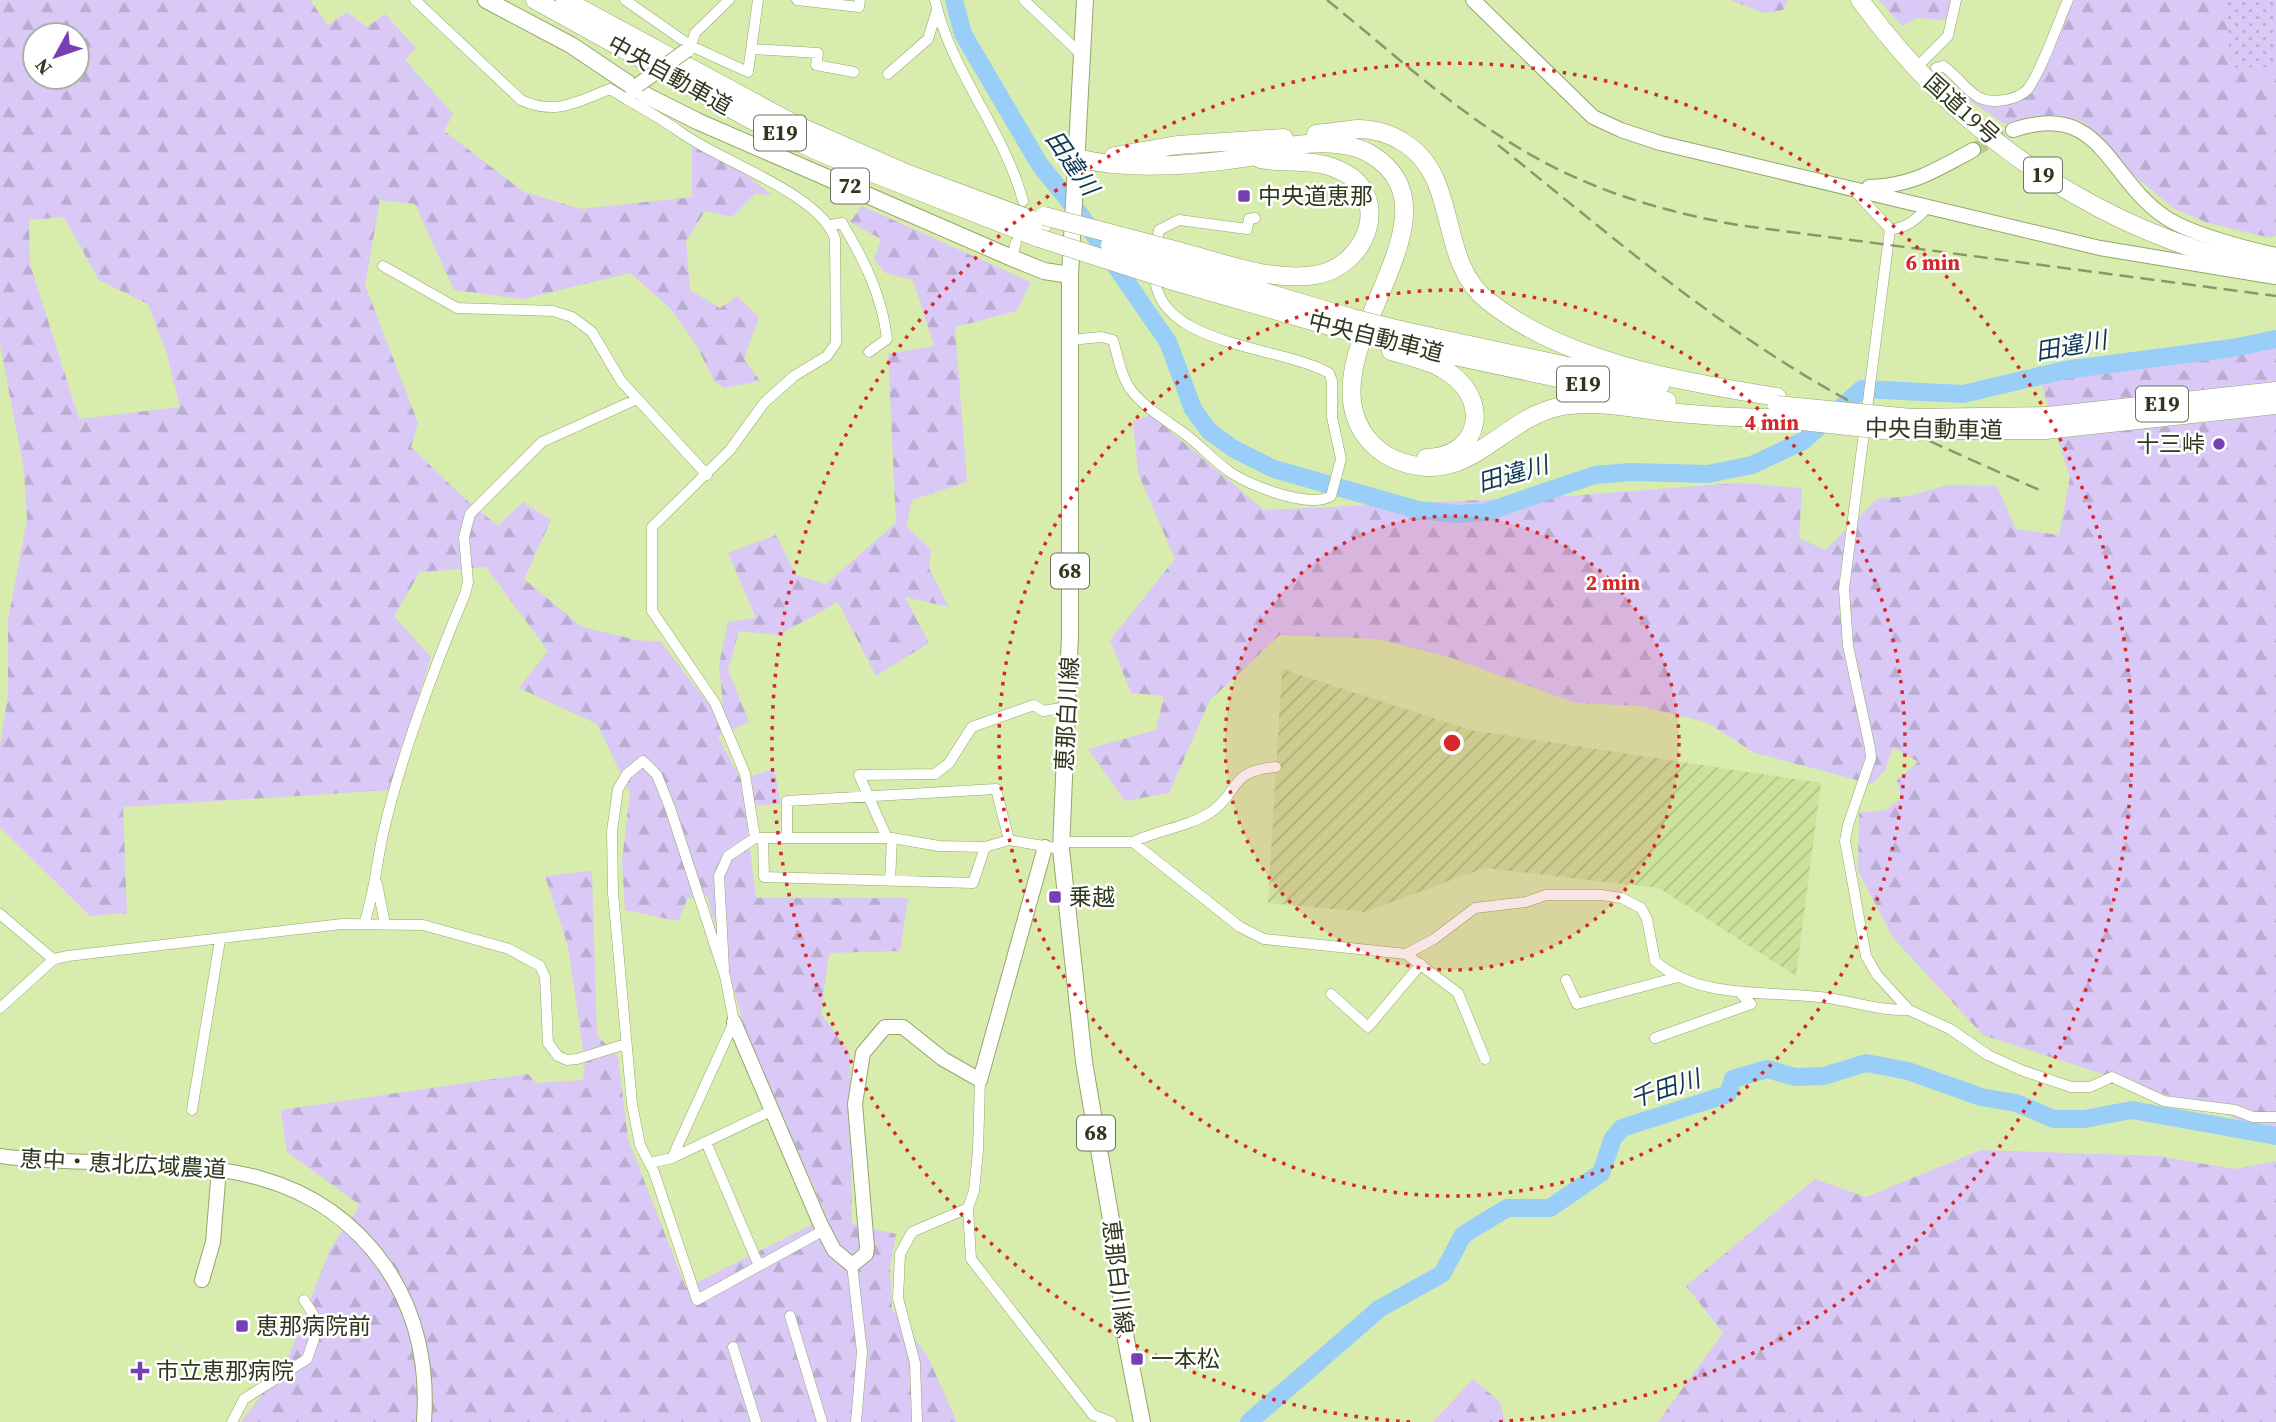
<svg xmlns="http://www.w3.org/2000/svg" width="2276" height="1422" viewBox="0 0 2276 1422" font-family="'Source Serif 4','Noto Sans JP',serif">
  <defs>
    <pattern id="industrial-furrows" width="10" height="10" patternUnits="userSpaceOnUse" patternTransform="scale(1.75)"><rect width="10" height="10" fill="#cce29b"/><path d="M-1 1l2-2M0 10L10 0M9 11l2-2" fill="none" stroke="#b0c285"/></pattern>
    <pattern id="grass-dots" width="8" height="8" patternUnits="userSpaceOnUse" patternTransform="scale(1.75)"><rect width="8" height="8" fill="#dac8f6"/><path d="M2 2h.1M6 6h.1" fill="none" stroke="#bbacd2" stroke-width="1.8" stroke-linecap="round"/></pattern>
    <pattern id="forest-firs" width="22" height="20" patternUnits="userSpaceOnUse" patternTransform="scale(1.75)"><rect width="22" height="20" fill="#dac8f6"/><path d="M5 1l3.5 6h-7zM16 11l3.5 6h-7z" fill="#bbacd2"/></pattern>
  </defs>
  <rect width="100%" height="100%" fill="#d8ecad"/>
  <!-- industrial -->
  <path fill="url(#industrial-furrows)" d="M1282 669 1470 730 1821 783 1796 976 1659 888 1484 868 1365 912 1268 903Z"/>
  <!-- grass -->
  <path fill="url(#grass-dots)" d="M2204 0H2276V90L2230 91Z"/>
  <!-- forest -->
  <path fill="url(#forest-firs)" fill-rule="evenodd" d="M0 0H310L328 25 347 12 367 27 385 14 416 48 405 60 453 114 444 131 524 192 581 209 692 197V146L745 174 772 195 755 194 732 217 705 211 686 241 690 290 720 308 737 296 759 317 744 359 760 381 724 388 714 381 697 346 670 308 630 273 523 299 454 290 415 204 380 200 365 285 418 423 411 447 464 498 498 526 523 502 551 520 524 579 582 627 637 640 661 642 707 702 723 705 719 665 728 622 756 618 728 553 776 535 796 575 826 584 896 523 888 354 934 346 913 280 886 273 874 260 881 239 850 222 862 206 1031 282 1017 311 955 327 967 482 912 500 906 526 931 550 929 568 949 607 905 597 929 643 876 676 838 602 779 635 739 631 728 670 749 722 718 736 741 780 774 769 781 804 745 806 756 898H908L900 951 829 953 821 1013 850 1054 852 1224 896 1234 890 1268 892 1309 927 1355 957 1422H241L286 1363 330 1249 360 1205 287 1152 281 1110 528 1074 536 1083 583 1080 585 1063 568 946 545 876 592 871 597 1035 618 1057 628 1139 686 1288 827 1217 746 1032 707 896 688 898 678 921 625 910 622 861 630 793 597 724 519 688 548 651 486 567 420 572 394 616 431 657 390 790 123 807 127 913 90 916 0 827V745L8 695V620L27 520 24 470 0 344ZM35 35H77V77H35ZM64 217 99 280 148 304 167 354 180 407 79 419 30 264 29 220Z
    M1731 0H1788L1783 10 1763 13Z
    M1879 0H1950L1951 13 1944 20 1917 18 1902 26Z
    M2071 0H2225L2231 68 2276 67V235L2271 238 2208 223 2175 209 2127 170 2082 121 2058 115 2032 116 2004 124 1962 95 1966 92 1998 108 2004 101 2019 102 2029 91Z
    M2276 346V1137L2228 1115 1983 1035 1894 939 1858 871 1859 813 1886 810 1901 798 1897 780 1918 762 1893 747 1885 770 1872 784 1755 753 1706 722 1640 706 1576 703 1449 657 1377 639 1280 635 1210 700 1169 793 1125 801 1088 749 1156 730 1164 696 1131 693 1110 640 1175 559 1138 473 1133 421 1151 415 1264 510 1568 496 1737 483 1802 488 1799 538 1825 550 1877 499 1908 496 1948 485 1997 486 2016 529 2059 535 2070 478 2040 379 2236 354Z
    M1981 1150 2158 1156 2235 1169 2276 1161V1422H1658L1723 1333 1686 1286 1815 1179 1866 1197Z
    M1473 1379 1500 1402 1505 1422H1433Z"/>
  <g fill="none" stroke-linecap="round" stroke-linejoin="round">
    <!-- river -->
    <path stroke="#98cef8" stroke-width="18" d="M954 0 963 34 1040 165 1079 213 1168 342 1193 409 1209 431 1234 449 1274 469 1418 510 1457 514 1486 512 1595 475 1630 472 1708 474 1752 465 1803 441 1862 389 1963 394 2065 370 2232 348 2276 339
      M1249 1422 1379 1309 1442 1274 1463 1235 1507 1208H1550L1601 1173 1613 1138 1622 1128 1728 1094 1733 1079 1767 1069 1795 1077 1824 1076 1866 1063 1908 1071 1981 1097 2016 1103 2054 1119H2084L2132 1110 2276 1136"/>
    <!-- secondary-tunnel -->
    <path stroke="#b6c890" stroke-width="14" stroke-dasharray="14 7" stroke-linecap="butt" d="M1973 150 2013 130"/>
    <!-- street casing -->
    <g stroke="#95a76b" stroke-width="11">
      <path id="street" d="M415 0 521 100C556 116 576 102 610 89L628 100
        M625 0 691 46 748 72 758 0
        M797 0 859 7 860 0
        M935 0C951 72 1004 130 1023 201
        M1024 0 1082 55
        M691 46 695 33 729 0
        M753 49 818 53 816 65 854 72
        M1920 64 1948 36 1956 0
        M1936 68 1943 66C1957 75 1966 91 1980 98 1993 104 2017 100 2027 90 2041 73 2058 22 2068 0
        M888 74 928 39 937 10
        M634 88 628 100C648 111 665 121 683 134 719 160 822 195 835 239L836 343 827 356 794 376 764 403 730 450 652 527V611L715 703 745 774 755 838
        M1853 189 1890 229C1906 229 1918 218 1928 207
        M831 225 842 223C864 260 882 295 887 339L869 352
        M1890 229 1844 589 1848 646 1870 748 1871 758 1848 825 1845 841 1866 956 1877 975 1909 1010 1950 1029 1988 1055 2021 1070 2071 1087H2090L2112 1077 2164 1101 2235 1110 2253 1117H2276
        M1155 248 1159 230 1179 220 1247 229 1249 219 1255 218
        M1012 258 1016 242
        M383 266 457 308 553 311 572 317 592 332 621 381 707 475
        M1070 340 1101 337 1113 340C1118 357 1121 376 1131 390 1146 409 1166 420 1185 434 1201 446 1214 461 1230 472 1250 486 1310 509 1331 496L1341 459 1332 417V381L1329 373C1282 346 1154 346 1155 274
        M763 838 764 877 973 883 985 847
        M787 838V801L996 789 1009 840
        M887 838 859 775 935 774 949 763 972 727 1034 705 1043 711 1067 707
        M1061 842H1133L1240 927 1264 939 1406 954 1434 939 1475 908 1526 902 1546 895H1601L1622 898 1641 908 1647 919 1655 961C1700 1001 1772 990 1828 998 1855 1002 1881 1011 1909 1010
        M1133 842C1157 830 1188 827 1211 812 1241 791 1228 771 1276 767
        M890 881 892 838
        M377 884 385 924
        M0 914 54 960
        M364 924C375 891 376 866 383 834 400 759 435 665 465 594L468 582 464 537 470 514 542 442 637 399
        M1406 954 1458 993 1485 1059
        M724 969 719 876 728 856 755 838H892L939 846 985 847 1009 840 1061 849
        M1566 980 1577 1004 1678 977
        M1331 994 1368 1027 1421 964
        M0 1008 54 959 68 956 342 924 423 925 509 949 540 966 545 977 548 1043 558 1056 567 1060 577 1059 626 1044
        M1655 1038 1751 1004 1739 992
        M980 1080 978 1151 974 1191 968 1208 971 1259 1093 1415 1111 1422
        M192 1110 220 940
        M706 1142 759 1266
        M672 1158 734 1022 725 976 670 808 657 775 643 761 627 774 618 789 612 831 613 893 632 1104 640 1145 654 1172 697 1300 824 1230
        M650 1163 672 1158 771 1111
        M852 1265 862 1352 856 1422
        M790 1316 822 1422
        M733 1347 756 1422
        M232 1422 244 1399 307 1359 314 1339 313 1314 304 1300
        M917 1422 915 1363 898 1298 900 1254 912 1232 968 1208"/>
    </g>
    <!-- secondary casing -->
    <g stroke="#95a76b" stroke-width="16">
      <path id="secondary" d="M1473 0 1593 117 1621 130 1660 143 2100 248 2275 277
        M2013 130C2102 100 2106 177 2165 217 2188 233 2247 249 2276 255
        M1869 187C1912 186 1936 170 1973 150
        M734 1022 820 1223 834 1250 852 1265 866 1254 867 1247 855 1104 863 1053 885 1027H903L943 1059 980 1080 1045 847
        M0 1156C138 1175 292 1133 385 1266 417 1312 428 1367 424 1422
        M202 1280 213 1242 219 1169"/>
    </g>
    <!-- primary casing -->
    <g stroke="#95a76b" stroke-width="18">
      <path id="primary" d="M486 0 571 45 647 96 699 122 1012 258 1044 271 1070 275
        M1085 0 1070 275V635L1061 849 1084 1062 1116 1249 1126 1340 1142 1422"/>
    </g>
    <!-- highway casing -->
    <g stroke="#95a76b" stroke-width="19">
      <path id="highway" d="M535 0 757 123 824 154 1039 238
        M565 0 794 124 908 174 1043 224
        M1860 0C1961 139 2107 237 2276 270
        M1316 134C1330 133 1344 130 1358 129 1373 129 1390 134 1403 142 1461 177 1436 260 1488 301 1566 363 1681 381 1777 397
        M1114 156 1177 145 1284 138
        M1076 158C1131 171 1193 166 1249 157 1256 156 1262 152 1269 151 1299 142 1345 138 1372 155 1472 218 1301 354 1367 438 1382 457 1402 465 1426 467 1477 470 1508 418 1558 407 1591 400 1625 407 1658 411 1697 415 1735 418 1774 418
        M1178 251C1221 262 1270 282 1315 275 1368 267 1394 194 1339 170 1314 158 1286 164 1260 159
        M1174 265 1352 318
        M1170 280 1347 331
        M1400 330 1660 386
        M1407 346 1667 401
        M1391 351C1407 356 1428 360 1443 369 1491 395 1484 457 1426 458
        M2048 416 2276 391
        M2046 430 2276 405"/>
    </g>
    <!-- street -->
    <use href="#street" stroke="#fff" stroke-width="10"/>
    <!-- secondary -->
    <use href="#secondary" stroke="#fff" stroke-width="14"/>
    <!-- primary -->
    <use href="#primary" stroke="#fff" stroke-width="16"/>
    <!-- highway -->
    <use href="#highway" stroke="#fff" stroke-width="18"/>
    <!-- rail -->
    <path stroke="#89986a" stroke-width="2.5" stroke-dasharray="14 7" stroke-linecap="butt" d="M1327 0C1393 53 1457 113 1531 155 1596 192 1665 212 1738 225L2276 296
      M1498 145C1609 234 1717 328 1842 397 1907 433 1977 462 2044 492"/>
    <!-- secondary-bridge casing -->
    <g stroke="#95a76b" stroke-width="16" stroke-linecap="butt">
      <path id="secondary-bridge" d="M638 85 687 50"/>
    </g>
    <!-- highway-bridge casing -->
    <g stroke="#95a76b" stroke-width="19" stroke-linecap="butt">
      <path id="highway-bridge" d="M1044 216 1178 251
        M1039 238 1170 280
        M1110 245 1174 265
        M1352 318 1400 330
        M1347 331 1394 343
        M1777 405 1911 418 2048 416
        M1774 418 1884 430H2046"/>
    </g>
    <!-- secondary-bridge -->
    <use href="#secondary-bridge" stroke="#fff" stroke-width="14"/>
    <!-- highway-bridge -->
    <use href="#highway-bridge" stroke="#fff" stroke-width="18"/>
  </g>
  <!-- distance rings -->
  <circle cx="1452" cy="743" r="227" fill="#d62828" fill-opacity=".12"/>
  <g fill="none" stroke="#d62828" stroke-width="3.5" stroke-dasharray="3.5 7">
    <circle cx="1452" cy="743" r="227"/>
    <circle cx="1452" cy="743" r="453"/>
    <path d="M1410 1422A680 680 0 1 1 1494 1422"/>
  </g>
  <!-- markers -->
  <g fill="#783fb5" stroke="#fff" stroke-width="2.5">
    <rect x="1237" y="189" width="14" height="14" rx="3.5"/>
    <circle cx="2219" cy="444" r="7"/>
    <rect x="1048" y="890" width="14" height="14" rx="3.5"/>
    <rect x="235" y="1319" width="14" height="14" rx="3.5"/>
    <rect x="1130" y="1352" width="14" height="14" rx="3.5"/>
    <path d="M136.5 1360.5h7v7h7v7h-7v7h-7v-7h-7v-7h7z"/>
  </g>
  <g text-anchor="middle" stroke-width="5" stroke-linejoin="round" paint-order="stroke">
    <!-- shield labels -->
    <g fill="#fff" stroke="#6d7361" stroke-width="2">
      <rect x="754" y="115.5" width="52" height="35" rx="5"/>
      <rect x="2024" y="157.5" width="38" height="35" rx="5"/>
      <rect x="831" y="168.5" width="38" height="35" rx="5"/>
      <rect x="1557" y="366.5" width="52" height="35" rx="5"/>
      <rect x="2136" y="386.5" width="52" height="35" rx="5"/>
      <rect x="1051" y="553.5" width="38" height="35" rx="5"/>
      <rect x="1077" y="1115.5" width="38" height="35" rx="5"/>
    </g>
    <g font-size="21" font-weight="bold" fill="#2f371d">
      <text x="780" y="140">E19</text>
      <text x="2043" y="182">19</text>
      <text x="850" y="193">72</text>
      <text x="1583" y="391">E19</text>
      <text x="2162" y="411">E19</text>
      <text x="1070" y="578">68</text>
      <text x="1096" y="1140">68</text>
    </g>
    <!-- street labels -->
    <g font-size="23" fill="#2f371d" stroke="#fff">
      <text transform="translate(670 75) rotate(29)" y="8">中央自動車道</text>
      <text transform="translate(1962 109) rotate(42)" y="8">国道19号</text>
      <text transform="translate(1376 337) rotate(14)" y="8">中央自動車道</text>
      <text transform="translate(1934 429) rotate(1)" y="8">中央自動車道</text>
      <text transform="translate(1067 714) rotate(-87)" y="8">恵那白川線</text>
      <text transform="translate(123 1164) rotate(3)" y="8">恵中・恵北広域農道</text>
      <text transform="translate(1118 1277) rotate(83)" y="8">恵那白川線</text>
    </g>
    <!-- poi labels -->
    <g font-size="23" fill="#2f371d" stroke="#fff" text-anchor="start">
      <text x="1258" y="204">中央道恵那</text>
      <text x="2205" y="452" text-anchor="end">十三峠</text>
      <text x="1069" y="905">乗越</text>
      <text x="256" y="1334">恵那病院前</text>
      <text x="1151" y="1367">一本松</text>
      <text x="156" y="1379">市立恵那病院</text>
    </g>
    <!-- water labels -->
    <g font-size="24" font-style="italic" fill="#0d3752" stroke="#fff">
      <text transform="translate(1072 163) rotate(55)" y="8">田違川</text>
      <text transform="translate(2071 346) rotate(-10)" y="8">田違川</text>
      <text transform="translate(1513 474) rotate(-16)" y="8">田違川</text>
      <text transform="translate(1665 1089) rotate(-18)" y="8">千田川</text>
    </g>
  </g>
  <circle cx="1452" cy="743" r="10" fill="#d62828" stroke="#fff" stroke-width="3.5"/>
  <g font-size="21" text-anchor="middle" font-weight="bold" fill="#d62828" stroke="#fff" stroke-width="5" stroke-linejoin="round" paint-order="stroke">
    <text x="1933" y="270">6 min</text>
    <text x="1772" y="430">4 min</text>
    <text x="1613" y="590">2 min</text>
  </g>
  <!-- north arrow -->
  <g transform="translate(56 56) rotate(230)"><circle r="33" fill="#ffffff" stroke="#acafa5" stroke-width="2"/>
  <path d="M0-5L12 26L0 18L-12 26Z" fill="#783fb5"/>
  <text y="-10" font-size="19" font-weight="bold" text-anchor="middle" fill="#2f371d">N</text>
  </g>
</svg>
